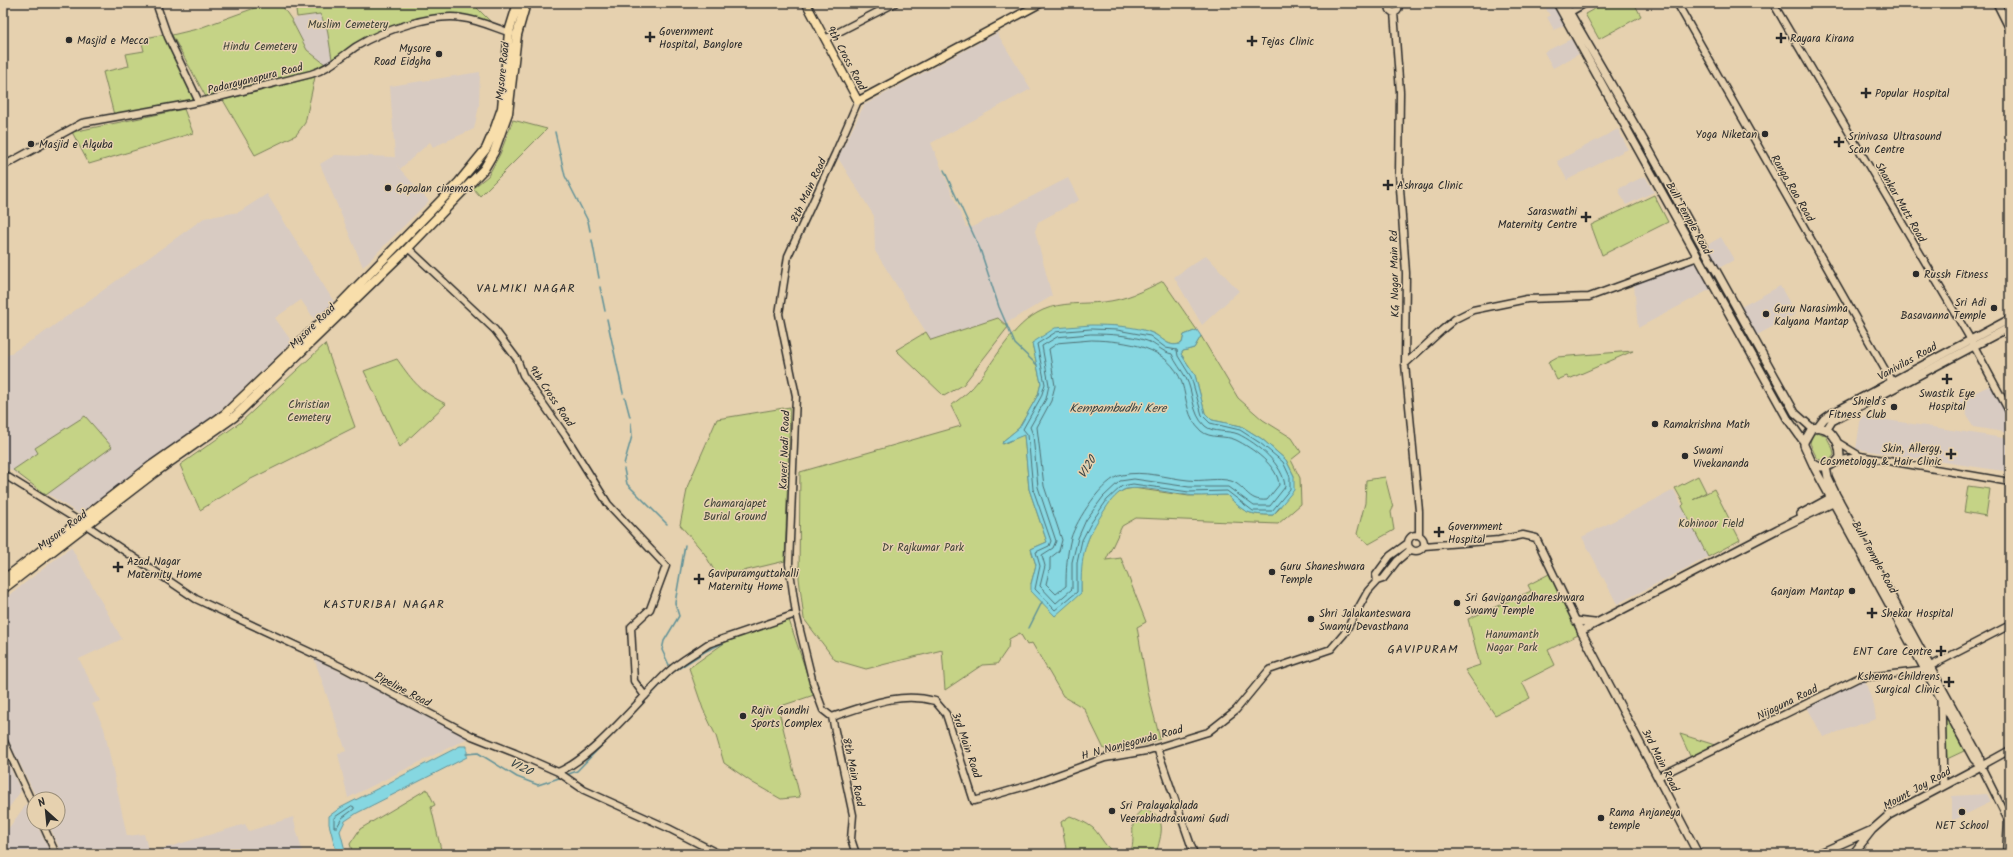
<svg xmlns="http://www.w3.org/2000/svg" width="2013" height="857" viewBox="0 0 2013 857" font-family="Kalam,sans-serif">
  <rect width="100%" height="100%" fill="#e6d1af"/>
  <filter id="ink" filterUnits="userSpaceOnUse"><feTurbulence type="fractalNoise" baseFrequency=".025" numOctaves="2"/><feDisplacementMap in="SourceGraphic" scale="8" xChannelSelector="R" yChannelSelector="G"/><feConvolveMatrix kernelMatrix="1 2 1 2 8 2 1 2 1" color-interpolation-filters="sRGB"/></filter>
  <g filter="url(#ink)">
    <!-- built -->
    <path fill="#d8cbc2" d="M1543 3H1552L1564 25 1554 30 1547 17 1550 16Z
      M320 14 327 28 332 59 325 64 307 50 291 19Z
      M997 33 1031 89 931 143 966 227H972L1068 178 1079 200 1038 222 1035 231 1052 296 1005 324 998 318 931 340 875 251 874 216 838 158 864 105Z
      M1571 39 1579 54 1553 68 1544 52Z
      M480 72 479 106 474 129 433 147 430 142 400 169 397 163 399 168 429 201 363 267 320 164 335 155 395 157 390 86Z
      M1618 129 1628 149 1567 180 1557 161Z
      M1645 176 1654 192 1626 205 1618 189Z
      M267 194 334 302 315 320 301 300 275 318 292 342 221 410 79 514 3 465V358L42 334 204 218 239 212Z
      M1721 237 1734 260 1719 268 1707 245Z
      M1206 255 1239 291 1202 325 1174 277Z
      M1698 260 1713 288 1638 328 1634 285Z
      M1780 286 1796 314 1757 335 1741 307Z
      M1991 385 2010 419V433L1973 427 1959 400Z
      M1861 416 2010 439V472L1856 449Z
      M1674 490 1708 557 1617 604 1582 537Z
      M71 547 122 639 79 659 100 701 92 704 104 728 127 836 144 834 149 853 245 824 249 831 293 817 303 854H62L48 823H58V799H37L3 729V600Z
      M314 658 468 738 348 798 338 754 346 751Z
      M1865 681 1874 706 1876 719 1823 737 1806 705 1854 682Z
      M3 752 21 791 3 816Z
      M1987 794 1991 802 1952 821V796Z
      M27 803 34 818V823H36L51 854H3V836Z"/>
    <!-- green -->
    <path fill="#c5d386" stroke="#787f58" d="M262 3H280L291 19 307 50 325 64 319 68 278 80 206 97 172 35 197 29 260 6Z
      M295 3H476L479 6 477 8 491 22 465 15H443L426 18 364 38 332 59 327 28 320 14 297 17Z
      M1605 3H1634L1641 16 1599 39 1585 14Z
      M165 34 195 99 114 115 103 72 129 66 126 54 144 51 141 39Z
      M315 77 305 123 296 135 255 155 223 100Z
      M184 109 193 133 89 164 72 132Z
      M513 120 547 129 480 196 473 188 488 176 500 154Z
      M1654 195 1668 222 1602 255 1591 225Z
      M1163 281 1197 330 1184 335 1182 343C1168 349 1164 338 1152 333 1146 330 1136 329 1128 328 1092 320 1066 333 1032 343L1041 383 1038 395 1019 428 1003 441V444L1024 434 1029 489 1047 542 1031 549 1036 565 1031 584 1081 593C1081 583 1080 572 1081 563 1084 543 1104 498 1124 490 1126 489 1130 489 1133 488L1189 496 1227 495C1244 513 1249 515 1273 515L1279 509 1294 476 1286 460 1262 439 1241 426 1212 420 1205 413 1195 375 1181 354 1183 351 1194 348 1201 336 1238 398 1263 420 1292 438 1301 452 1291 460 1300 478 1301 504 1278 524 1136 518 1122 526 1106 560 1121 558 1146 622 1137 627 1149 696 1160 739 1145 744 1104 749 1084 708 1063 696 1032 643 1027 645 1020 633 1009 639 1008 648 997 664 982 665 945 690 942 650 866 669 835 660 804 619 799 578 800 472 961 426 951 406C957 400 966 395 972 388 995 363 1010 325 1043 310 1061 302 1084 304 1103 302 1125 300 1143 291 1163 281Z
      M998 318 1008 327 963 385 944 396 896 350 926 332 931 340Z
      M325 344 355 427 249 480 200 510 180 465 241 422Z
      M1633 351 1569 379 1567 376 1557 380 1548 362 1557 357Z
      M397 359C414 383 420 391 446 404L400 447 364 371Z
      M790 407 785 561 718 577 704 553 680 525 688 485 717 419Z
      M85 416 112 447 46 495 13 470 38 453 35 448Z
      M1818 432 1826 436 1833 449 1834 455 1829 461C1817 464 1814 452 1810 443L1812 435Z
      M1698 476 1706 492 1693 500 1714 489 1740 540 1708 557 1682 506 1684 504 1675 488Z
      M1385 477 1393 508 1391 512 1394 530 1369 544 1357 534 1365 503 1366 480Z
      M1968 486 1990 489 1986 516 1964 512Z
      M1551 573 1580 634 1548 650 1555 665 1522 682 1530 698 1495 715 1465 670 1480 665 1468 619 1531 591 1528 585Z
      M789 620 814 695 778 707 800 797 781 799 753 783 724 763 716 736 703 709 689 668 730 639Z
      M1943 710 1964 751 1947 759Z
      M1680 734 1715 745 1691 758Z
      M427 789 435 805 431 807 442 854H353L350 844 360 829Z
      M1144 809C1169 816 1161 835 1156 854H1129C1139 840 1124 820 1144 809Z
      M1070 816C1078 819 1087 823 1093 828 1102 837 1105 849 1118 854H1067L1061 822Z"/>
    <!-- water -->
    <path fill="#86d7e1" stroke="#629298" d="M1091 325C1108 325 1137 326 1152 333 1164 338 1168 349 1182 343L1184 335 1197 330 1201 336 1194 348 1183 351 1181 354 1195 375 1205 413 1212 420 1241 426 1262 439 1286 460 1294 476V490L1273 515C1249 515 1244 513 1227 495 1213 495 1200 497 1187 495 1168 493 1145 486 1126 489 1119 491 1110 501 1106 508 1084 540 1081 554 1081 593L1055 616 1031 591V584L1036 565 1031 549 1047 542 1029 489 1024 435 1002 444 1003 441 1019 428 1038 395 1041 383 1032 343 1055 328Z
      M460 746H467V757L357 813 345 821 340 831 346 854H337L329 824V816L340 808Z"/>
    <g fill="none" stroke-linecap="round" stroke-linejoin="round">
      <!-- shore -->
      <path stroke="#4f7074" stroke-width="1" d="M1091 329 1117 330 1150 336 1166 348 1177 350 1178 356 1191 377 1202 415 1210 423 1240 430 1260 443 1283 462 1290 477V489L1272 511H1253L1227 491 1189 492 1133 484 1122 486 1107 500 1091 523 1082 540 1077 563V592L1055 610 1035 589 1040 566 1036 552 1049 546 1051 541 1033 489 1028 435 1023 429 1041 397 1045 384 1037 344 1056 332Z
        M1091 334C1110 334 1130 335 1147 341 1156 344 1162 352 1172 354 1175 363 1182 370 1186 378 1194 393 1191 413 1205 426 1213 433 1228 430 1238 434 1257 443 1284 465 1285 487L1270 506H1254L1228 487H1189L1134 479 1120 481 1103 497 1086 520 1078 538 1072 562V589L1056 603 1040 586 1045 566 1042 555 1053 548 1056 541 1038 487 1033 435 1030 427 1046 399 1049 385 1042 346 1057 337Z
        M1092 340C1126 341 1169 346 1182 383 1187 400 1187 418 1201 431 1210 439 1226 435 1236 440 1252 448 1278 466 1279 485L1267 500C1247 502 1246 486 1231 481 1218 477 1202 482 1188 480 1167 478 1143 470 1122 475 1103 478 1076 521 1071 538 1067 554 1066 569 1066 586L1056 594 1046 584 1050 568V558L1059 551 1062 540 1044 486 1037 427 1051 401 1055 386 1049 349 1058 343Z
        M352 806 354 807V809L342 818 337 827H334V818Z"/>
      <!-- stream -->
      <path stroke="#629298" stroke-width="1.5" d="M555 132 565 176 588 221 590 231
        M944 170 980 249 999 307 1015 344 1037 365
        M592 240 599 278
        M600 287 605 311
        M607 319 623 393
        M625 398 630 417
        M624 464 632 436 631 423
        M624 469 627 484 667 524
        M1029 628 1042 602
        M670 667 662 650 664 641 679 616 675 603 685 545
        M466 754 478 753 517 777 538 785 562 777
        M566 775 577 771 673 672 706 651 723 643"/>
      <!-- tertiary casing -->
      <g stroke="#2b2b2b" stroke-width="9">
        <path id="tertiary" d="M156 3 168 37 199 102
          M1677 3 1892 382
          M1773 3 1968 335 2010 413
          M1389.5 8a4.5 4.5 0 1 1 9 0a4.5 4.5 0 1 1-9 0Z
          M1394 12 1400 92 1399 174 1406 273 1405 364 1419 511V535
          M1565 15 1586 3
          M825 39 895 3
          M858 101 835 154 788 256 779 314 796 396 789 564 796 614 813 683 823 710 832 717C867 706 898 691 935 701L946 714 974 801 1033 784 1105 758 1146 751 1208 732 1236 710 1269 670 1331 649 1344 634 1368 591 1377 581 1383 579 1397 561 1411 549
          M3 166 82 123 199 102 311 74C329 69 342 56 357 46 381 31 434 13 462 18 479 20 495 28 511 33
          M408 248 495 330 517 359 523 375 565 435 608 504 666 566 650 609 631 627 634 681 645 696
          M1405 364 1442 330 1455 319 1473 310 1527 299 1589 297 1698 257
          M1837 442 1860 456
          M1838 461 1860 456 2010 482
          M3 474 79 521
          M86 525 196 599 342 667 472 736 515 753 558 772 584 790 668 828 719 854
          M1408 543a8 8 0 1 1 16 0a8 8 0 1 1-16 0Z
          M1424 546 1499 540 1523 535 1536 538 1581 631
          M1377 581 1376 575 1390 556 1408 543
          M832 717 853 815 851 839 856 854
          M3 739 34 807
          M1157 748 1194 854
          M558 772C593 758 638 701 666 674 678 662 694 654 708 644L796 614
          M1658 777 1858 678 1921 671 2010 625
          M42 823 56 854
          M2006 854 2008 820 1981 766 2010 750"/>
      </g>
      <!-- secondary casing -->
      <g stroke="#2b2b2b" stroke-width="10">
        <path id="secondary" d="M1557 3 1787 418 1804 442
          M1564 3 1647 146 1795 413 1812 428
          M1997 3 2010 29
          M1818 427 1824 419 1831 414 2010 319
          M1827 429 1832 421 2010 327
          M1812 462C1821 471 1834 467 1840 457 1840 441 1830 424 1812 428L1804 442V445L1815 469 1974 759 1981 766
          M1826 467 1828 478 1836 495 1979 756 1981 766
          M1801 514 1834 496
          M1576 621 1594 623
          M1941 699 1943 786
          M1698 854 1581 631 1778 529 1839 500
          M1818 854 1870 831
          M1853 854 1872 830 1889 815 1981 766"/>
      </g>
      <!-- primary casing -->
      <g stroke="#2b2b2b" stroke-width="10">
        <path id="primary" d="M806 3 858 101 1041 3"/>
      </g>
      <!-- trunk casing -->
      <g stroke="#2b2b2b" stroke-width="11">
        <path id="trunk" d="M3 580 152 465 225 414 340 304 459 182 486 149 495 128 502 108 509 32 518 3
          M3 589 154 473 234 417 408 248 484 169 494 152 508 113 517 35 526 3"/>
      </g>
      <!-- tertiary -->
      <use href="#tertiary" stroke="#e6d1af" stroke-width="6"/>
      <!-- secondary -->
      <use href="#secondary" stroke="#e6d1af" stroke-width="7"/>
      <!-- primary -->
      <use href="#primary" stroke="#f8deab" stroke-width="7"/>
      <!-- trunk -->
      <use href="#trunk" stroke="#f8deab" stroke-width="8"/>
    </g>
  </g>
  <!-- markers -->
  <g fill="#2b2b2b" stroke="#e6d1af" stroke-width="1.5">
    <path d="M648 31h4v4h4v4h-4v4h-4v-4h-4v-4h4z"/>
    <path d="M1779 32h4v4h4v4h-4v4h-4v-4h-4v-4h4z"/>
    <circle cx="69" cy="40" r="4"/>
    <path d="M1250 35h4v4h4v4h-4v4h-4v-4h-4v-4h4z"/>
    <circle cx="439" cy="54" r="4"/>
    <path d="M1864 87h4v4h4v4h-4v4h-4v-4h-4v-4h4z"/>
    <circle cx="1765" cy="134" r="4"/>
    <path d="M1837 136h4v4h4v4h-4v4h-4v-4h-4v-4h4z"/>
    <circle cx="31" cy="144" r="4"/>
    <path d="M1386 179h4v4h4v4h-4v4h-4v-4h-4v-4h4z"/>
    <circle cx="388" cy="188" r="4"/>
    <path d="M1584 211h4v4h4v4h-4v4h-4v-4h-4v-4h4z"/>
    <circle cx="1916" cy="274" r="4"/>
    <circle cx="1994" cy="308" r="4"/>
    <circle cx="1766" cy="314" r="4"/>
    <path d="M1945 373h4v4h4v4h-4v4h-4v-4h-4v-4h4z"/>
    <circle cx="1894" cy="407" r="4"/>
    <circle cx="1655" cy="424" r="4"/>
    <path d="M1949 448h4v4h4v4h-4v4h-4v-4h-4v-4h4z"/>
    <circle cx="1685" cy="456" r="4"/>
    <path d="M1437 526h4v4h4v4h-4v4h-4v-4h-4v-4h4z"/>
    <path d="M116 561h4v4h4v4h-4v4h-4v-4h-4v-4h4z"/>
    <circle cx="1272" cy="572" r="4"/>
    <path d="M697 573h4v4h4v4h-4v4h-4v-4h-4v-4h4z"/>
    <circle cx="1852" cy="591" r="4"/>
    <circle cx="1457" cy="603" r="4"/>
    <path d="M1870 607h4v4h4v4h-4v4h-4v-4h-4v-4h4z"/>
    <circle cx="1311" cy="619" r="4"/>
    <path d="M1939 645h4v4h4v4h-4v4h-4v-4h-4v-4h4z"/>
    <path d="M1947 676h4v4h4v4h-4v4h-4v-4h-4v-4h4z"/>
    <circle cx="743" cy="716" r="4"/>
    <circle cx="1112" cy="811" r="4"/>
    <circle cx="1962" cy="812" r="4"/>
    <circle cx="1601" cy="818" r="4"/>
  </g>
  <g text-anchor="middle" stroke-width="3" stroke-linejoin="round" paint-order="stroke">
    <!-- park labels -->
    <g font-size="11" fill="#424439" stroke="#e6d1af">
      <text x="348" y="28">Muslim Cemetery</text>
      <text x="260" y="50">Hindu Cemetery</text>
      <text x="309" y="408">Christian<tspan x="309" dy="13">Cemetery</tspan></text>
      <text x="735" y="507">Chamarajapet<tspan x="735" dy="13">Burial Ground</tspan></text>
      <text x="1711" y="527">Kohinoor Field</text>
      <text x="923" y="551">Dr Rajkumar Park</text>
      <text x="1512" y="638">Hanumanth<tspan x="1512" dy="13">Nagar Park</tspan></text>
    </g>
    <!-- poi labels -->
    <g font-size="11" fill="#2b2b2b" stroke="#e6d1af" text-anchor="start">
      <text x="659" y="35">Government<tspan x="659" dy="13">Hospital, Banglore</tspan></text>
      <text x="1790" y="42">Rayara Kirana</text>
      <text x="77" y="44">Masjid e Mecca</text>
      <text x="1261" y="45">Tejas Clinic</text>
      <text x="431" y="52" text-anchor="end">Mysore<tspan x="431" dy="13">Road Eidgha</tspan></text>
      <text x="1875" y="97">Popular Hospital</text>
      <text x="1757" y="138" text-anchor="end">Yoga Niketan</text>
      <text x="1848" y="140">Srinivasa Ultrasound<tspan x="1848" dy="13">Scan Centre</tspan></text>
      <text x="39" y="148">Masjid e Alquba</text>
      <text x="1397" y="189">Ashraya Clinic</text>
      <text x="396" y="192">Gopalan cinemas</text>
      <text x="1577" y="215" text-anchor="end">Saraswathi<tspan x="1577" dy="13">Maternity Centre</tspan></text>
      <text x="1924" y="278">Russh Fitness</text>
      <text x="1986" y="306" text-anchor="end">Sri Adi<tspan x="1986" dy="13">Basavanna Temple</tspan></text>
      <text x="1774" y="312">Guru Narasimha<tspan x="1774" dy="13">Kalyana Mantap</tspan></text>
      <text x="1947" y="397" text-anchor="middle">Swastik Eye<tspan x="1947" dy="13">Hospital</tspan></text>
      <text x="1886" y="405" text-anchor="end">Shield's<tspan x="1886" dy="13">Fitness Club</tspan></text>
      <text x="1663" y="428">Ramakrishna Math</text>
      <text x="1942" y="452" text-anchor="end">Skin, Allergy,<tspan x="1942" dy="13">Cosmetology &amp; Hair Clinic</tspan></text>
      <text x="1693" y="454">Swami<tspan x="1693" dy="13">Vivekananda</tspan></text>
      <text x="1448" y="530">Government<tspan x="1448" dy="13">Hospital</tspan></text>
      <text x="127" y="565">Azad Nagar<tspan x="127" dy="13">Maternity Home</tspan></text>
      <text x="1280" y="570">Guru Shaneshwara<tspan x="1280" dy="13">Temple</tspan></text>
      <text x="708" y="577">Gavipuramguttahalli<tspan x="708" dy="13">Maternity Home</tspan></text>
      <text x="1844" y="595" text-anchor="end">Ganjam Mantap</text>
      <text x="1465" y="601">Sri Gavigangadhareshwara<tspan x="1465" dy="13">Swamy Temple</tspan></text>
      <text x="1319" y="617">Shri Jalakanteswara<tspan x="1319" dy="13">Swamy Devasthana</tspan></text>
      <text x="1881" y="617">Shekar Hospital</text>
      <text x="1932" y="655" text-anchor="end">ENT Care Centre</text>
      <text x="1940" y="680" text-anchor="end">Kshema Childrens<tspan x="1940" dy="13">Surgical Clinic</tspan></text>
      <text x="751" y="714">Rajiv Gandhi<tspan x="751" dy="13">Sports Complex</tspan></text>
      <text x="1120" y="809">Sri Pralayakalada<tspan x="1120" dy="13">Veerabhadraswami Gudi</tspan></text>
      <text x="1609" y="816">Rama Anjaneya<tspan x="1609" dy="13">temple</tspan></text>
      <text x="1962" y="829" text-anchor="middle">NET School</text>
    </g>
    <!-- street labels -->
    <g font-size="11" fill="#2b2b2b" stroke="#e6d1af">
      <text transform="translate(847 58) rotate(62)" y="4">9th Cross Road</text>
      <text transform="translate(502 71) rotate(-84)" y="4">Mysore Road</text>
      <text transform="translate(255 78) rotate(-14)" y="4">Padarayanapura Road</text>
      <text transform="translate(1793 188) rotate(60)" y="4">Ranga Rao Road</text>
      <text transform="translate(808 190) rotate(-65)" y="4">8th Main Road</text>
      <text transform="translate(1901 202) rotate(60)" y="4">Shankar Mutt Road</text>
      <text transform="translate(1689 218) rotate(61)" y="4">Bull Temple Road</text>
      <text transform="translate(1394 274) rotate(-91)" y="4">KG Nagar Main Rd</text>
      <text transform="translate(312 326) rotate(-44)" y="4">Mysore Road</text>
      <text transform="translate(1907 361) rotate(-29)" y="4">Vanivilas Road</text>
      <text transform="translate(552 396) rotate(56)" y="4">9th Cross Road</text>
      <text transform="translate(784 450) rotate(-88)" y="4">Kaveri Nadi Road</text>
      <text transform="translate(62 530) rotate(-37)" y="4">Mysore Road</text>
      <text transform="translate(1875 557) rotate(61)" y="4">Bull Temple Road</text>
      <text transform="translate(403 689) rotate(28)" y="4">Pipeline Road</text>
      <text transform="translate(1787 702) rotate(-26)" y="4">Nijaguna Road</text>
      <text transform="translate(1132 742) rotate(-15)" y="4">H N Nanjegowda Road</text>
      <text transform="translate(967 745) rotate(71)" y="4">3rd Main Road</text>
      <text transform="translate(1661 760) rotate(63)" y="4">3rd Main Road</text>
      <text transform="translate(854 772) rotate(78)" y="4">8th Main Road</text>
      <text transform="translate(1917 788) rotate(-29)" y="4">Mount Joy Road</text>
    </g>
    <!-- neighbourhood labels -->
    <g font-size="12" letter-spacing="1" fill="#2b2b2b" stroke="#e6d1af">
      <text x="526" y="292">VALMIKI NAGAR</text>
      <text x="384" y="608">KASTURIBAI NAGAR</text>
      <text x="1423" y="653">GAVIPURAM</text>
    </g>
    <!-- water labels -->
    <g font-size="12" font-style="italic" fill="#394546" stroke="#e6d1af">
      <text x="1118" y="412">Kempambudhi Kere</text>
      <text transform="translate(1087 467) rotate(-58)" y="4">V120</text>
      <text transform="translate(521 767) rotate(27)" y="4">V120</text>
    </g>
  </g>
  <!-- margin -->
  <rect width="2013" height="857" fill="none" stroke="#e6d1af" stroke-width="16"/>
  <rect x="8" y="8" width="1997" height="841" fill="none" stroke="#2b2b2b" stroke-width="1.5" filter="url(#ink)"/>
  <!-- north arrow -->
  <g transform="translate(46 811) rotate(333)"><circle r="19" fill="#e6d1af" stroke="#9b8f7a"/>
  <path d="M0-3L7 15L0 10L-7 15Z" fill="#2b2b2b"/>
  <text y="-6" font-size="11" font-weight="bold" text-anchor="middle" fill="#2b2b2b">N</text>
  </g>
</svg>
